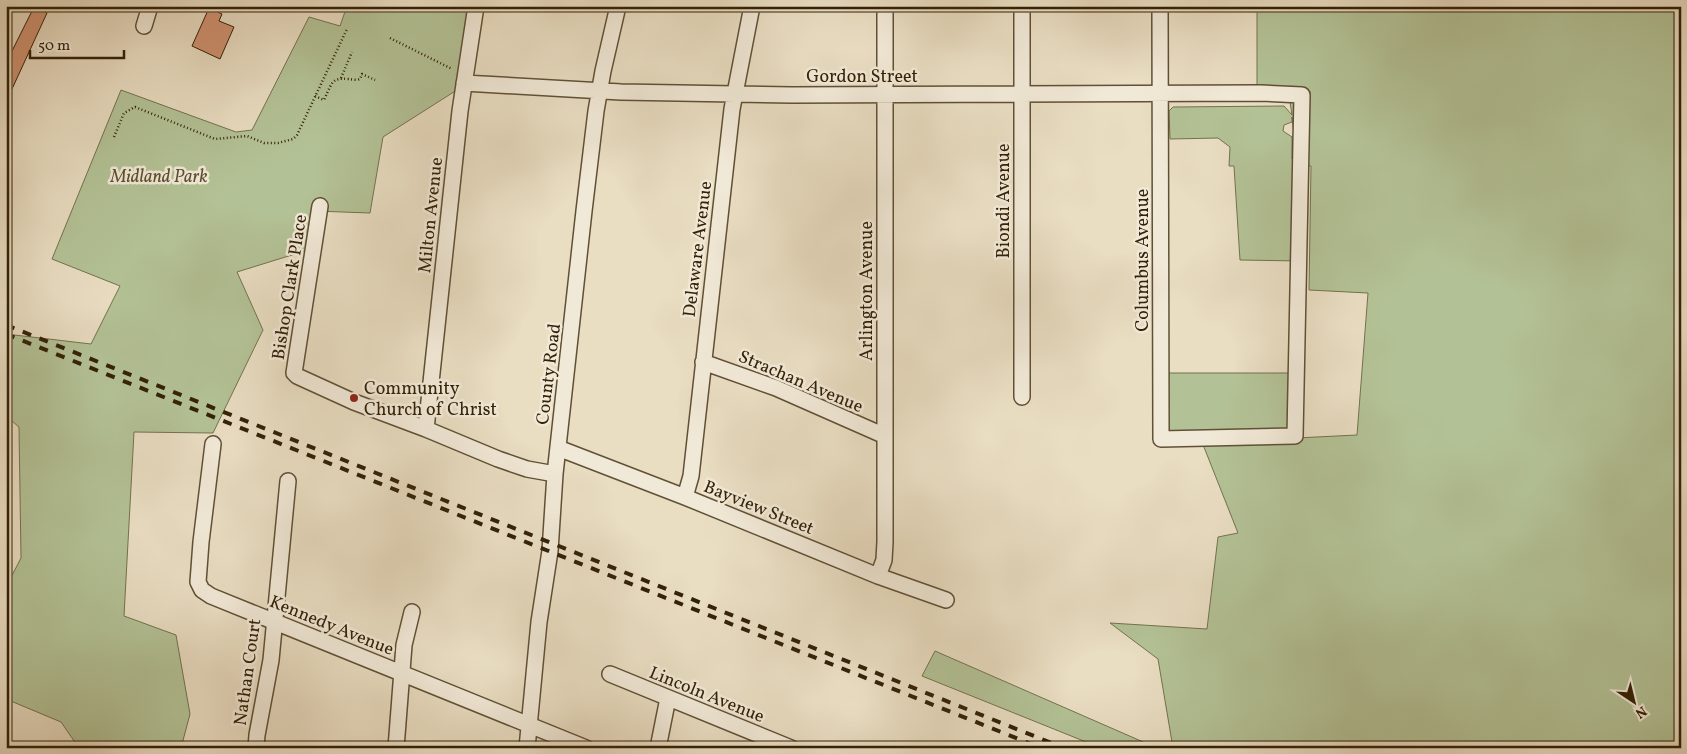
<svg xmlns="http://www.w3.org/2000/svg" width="1687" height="754" viewBox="0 0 1687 754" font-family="Vollkorn,serif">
  <rect width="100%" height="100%" fill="#e9ddc2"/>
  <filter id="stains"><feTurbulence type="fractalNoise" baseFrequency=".004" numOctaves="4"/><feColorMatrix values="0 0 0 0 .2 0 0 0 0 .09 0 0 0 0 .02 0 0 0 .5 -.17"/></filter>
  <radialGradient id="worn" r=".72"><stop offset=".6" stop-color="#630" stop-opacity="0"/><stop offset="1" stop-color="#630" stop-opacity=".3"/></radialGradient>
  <!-- green -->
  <path fill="#b3c296" stroke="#73724e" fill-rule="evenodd" d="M347 6H473L460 88 383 137 370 213 315 211 308 250 237 272 263 330 213 433 134 432 124 616 176 635 190 714 181 748H79L61 722 6 699V587L21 558 19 427 6 416V334L91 344 120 286 52 259 121 90 236 132 252 130 309 17 340 26Z
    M1257 6H1681V748H1173L1158 659 1110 623 1207 629 1218 537 1238 533 1200 437 1157 436 1158 373H1292L1296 438 1357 435 1368 293 1309 290 1311 166 1298 165 1300 261 1240 260 1234 166H1229L1230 147 1218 138 1170 139 1169 111 1173 107 1284 106 1292 115 1288 89H1257ZM1292 117 1297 159V160L1292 159V137L1283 131 1284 125 1292 122Z
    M935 651 1157 748H1101L922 676Z"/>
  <!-- building -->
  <path fill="#d09271" stroke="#332107" d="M34 7 47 13 6 102V63Z
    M209 8 222 14 219 21 234 27 220 59 192 46Z"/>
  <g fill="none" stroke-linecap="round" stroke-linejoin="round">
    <!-- minor casing -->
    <g stroke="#605036" stroke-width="18">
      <path id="minor" d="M144 26 150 6
        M464 83 621 92 792 95 1261 93 1302 95 1295 436 1161 439 1160 6
        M320 206 294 373 297 376 354 402 426 429 498 459 527 469 555 474
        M703 362 776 388 885 436
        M1022 397V6
        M426 429 460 111 476 6
        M213 444 201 542 198 582 202 590 211 596 586 748
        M558 448 685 497 878 576 946 600
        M685 497 691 476 732 109 752 6
        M878 576 884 560 885 542V6
        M610 674 791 748
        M256 748 257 735 271 660 288 481
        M396 748 404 645 412 612
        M527 748 539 622 550 551 555 474 584 211 596 111 603 71 618 6
        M658 748 668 698"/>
    </g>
    <!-- path -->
    <path stroke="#332107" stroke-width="2.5" stroke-dasharray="1 2.5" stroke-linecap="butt" d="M390 38 452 69
      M341 78 352 52
      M315 96 324 100C334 78 332 77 357 80L360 79 362 74 375 80
      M114 137 124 113 135 107 215 139 247 136 264 143H278L293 139 297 135 347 29"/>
    <!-- minor -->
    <use href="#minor" stroke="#f1e9d7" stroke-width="15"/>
    <!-- rail -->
    <path stroke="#332107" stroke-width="4" stroke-dasharray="9 9" stroke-linecap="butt" d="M6 325 1064 748
      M6 334 1041 748"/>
  </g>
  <!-- markers -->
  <circle fill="#8f2418" stroke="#f1e9d7" stroke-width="2" cx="354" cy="398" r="5"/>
  <g text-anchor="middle" stroke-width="5" stroke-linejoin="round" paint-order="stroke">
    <!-- street labels -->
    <g font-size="18" fill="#332107" stroke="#f1e9d7">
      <text x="862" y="82">Gordon Street</text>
      <text transform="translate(1003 201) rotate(-90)" y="6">Biondi Avenue</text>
      <text transform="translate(430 215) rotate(-84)" y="6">Milton Avenue</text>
      <text transform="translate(697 249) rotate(-83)" y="6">Delaware Avenue</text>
      <text transform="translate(1142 260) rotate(-90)" y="6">Columbus Avenue</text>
      <text transform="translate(289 287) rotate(-81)" y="6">Bishop Clark Place</text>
      <text transform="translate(866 291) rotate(-90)" y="6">Arlington Avenue</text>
      <text transform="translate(548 374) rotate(-83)" y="6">County Road</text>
      <text transform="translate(801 381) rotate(23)" y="6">Strachan Avenue</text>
      <text transform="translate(759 507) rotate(22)" y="6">Bayview Street</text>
      <text transform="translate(332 625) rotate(22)" y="6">Kennedy Avenue</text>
      <text transform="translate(247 672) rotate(-82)" y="6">Nathan Court</text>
      <text transform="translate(707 694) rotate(22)" y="6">Lincoln Avenue</text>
    </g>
    <!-- park labels -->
    <g font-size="18" font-style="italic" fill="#595132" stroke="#f1e9d7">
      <text x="159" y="182">Midland Park</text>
    </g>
    <!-- poi labels -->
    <g font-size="18" fill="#332107" stroke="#f1e9d7" text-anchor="start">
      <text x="364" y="394">Community<tspan x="364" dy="21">Church of Christ</tspan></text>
    </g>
  </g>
  <!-- margin -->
  <rect width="1687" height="754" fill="none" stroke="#e9ddc2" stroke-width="25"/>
  <rect x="8" y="8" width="1672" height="739" fill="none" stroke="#332107" stroke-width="2.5"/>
  <rect x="12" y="12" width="1662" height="729" fill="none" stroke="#332107"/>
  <!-- north arrow -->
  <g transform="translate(1634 702) rotate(145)" stroke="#f1e9d7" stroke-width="4" paint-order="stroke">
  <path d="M0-4L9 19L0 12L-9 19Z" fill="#332107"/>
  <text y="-8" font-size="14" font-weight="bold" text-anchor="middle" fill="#332107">N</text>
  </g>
  <!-- scale -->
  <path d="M30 50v8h94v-8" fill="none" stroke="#332107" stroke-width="2.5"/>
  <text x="38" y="50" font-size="15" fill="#332107" stroke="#f1e9d7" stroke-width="4" paint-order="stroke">50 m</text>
  <rect width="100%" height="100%" filter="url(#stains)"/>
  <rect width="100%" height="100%" fill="url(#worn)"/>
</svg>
